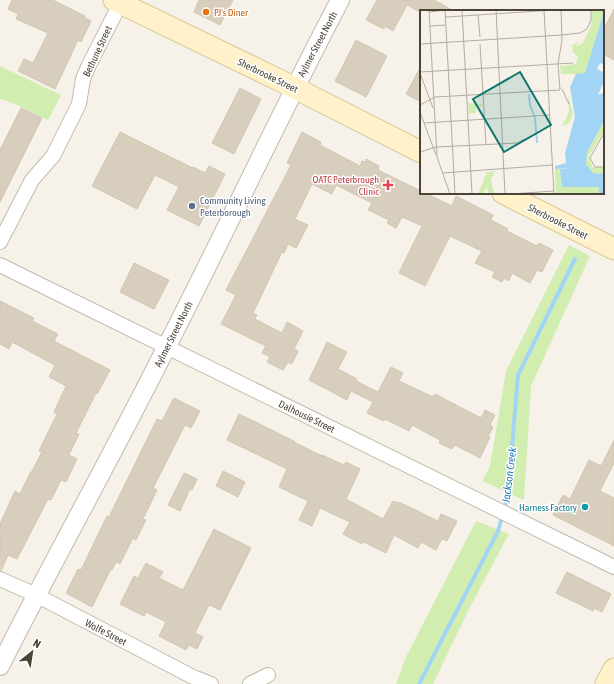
<svg xmlns="http://www.w3.org/2000/svg" width="614" height="684" viewBox="0 0 614 684" font-family="'Asap Condensed',sans-serif">
  <rect width="100%" height="100%" fill="#f6f2ea"/>
  <!-- green -->
  <path fill="#d1edb0" d="M0 66 61 95 48 120 13 103 0 99Z
    M569 245 590 256 531 386 524 500 482 481 490 466 506 371Z
    M476 521 509 534 469 609 433 684H396L405 659Z"/>
  <g fill="none" stroke-linecap="round" stroke-linejoin="round">
    <!-- stream -->
    <path stroke="#a2d4f6" stroke-width="4" d="M419 684 498 531 508 496 518 375 575 259"/>
  </g>
  <!-- building -->
  <path fill="#d8cebe" stroke="#d4c6b0" d="M12 0H53L85 16V18L91 21 81 42 78 40 55 89 18 71 24 59 33 63 48 33 16 19 18 14 8 9Z
    M199 0H233L220 25 194 12Z
    M377 0H434L454 11H418L407 5 393 31 385 26 384 29 366 20Z
    M614 9V60L603 54V31Z
    M356 40 387 56 366 97 335 81Z
    M421 66V102L406 94Z
    M240 88 261 99 234 154 212 143Z
    M21 108 42 118 0 202V150Z
    M120 132 193 168V167L205 173 209 166 225 174 199 226 167 210 179 187 155 175 137 209 92 186Z
    M302 132 321 142 320 145 360 166 362 161 365 162 366 159 379 166 378 170 421 191V193H425L452 206 456 196 493 215 491 220 508 229 507 231 537 246 539 243 553 250 542 272 537 270 530 283 512 273 509 281 504 278 502 282 492 277 495 272 475 263 482 251 450 236 425 286 399 273 422 226 402 217 396 228 387 223 389 220 368 210 372 203 336 185 332 194 312 184 295 219 308 225 296 248 288 244 284 253 282 252 253 313 257 315 255 319 282 333 287 322 303 331 294 349 298 351 292 364 288 362 283 370 267 362 270 357 262 353 266 346 221 324 236 295 226 290 291 165 287 163Z
    M134 263 169 280 154 309 120 292Z
    M0 301 34 318 32 321 58 334 54 341 110 370 97 394 96 393 76 433 79 434 69 455 77 459 66 482 61 480 51 500 48 499 17 559 8 555 1 571 0 524 15 491 20 494 30 473H31L42 452 39 451 57 414 54 412 66 386 49 377 55 365 12 342 9 349 0 344Z
    M327 342 347 352 338 369 357 379 356 381 378 392 391 367 403 373 399 381 433 397 435 394 481 418 485 410 495 415 490 425 493 427 488 437H490L480 458 455 445 452 449 439 443 440 440 412 425 409 431 385 419 384 421 367 413 373 402 351 391 347 400 309 380Z
    M174 398 200 411 191 428 185 425 153 488 157 490 143 519 146 520 136 540 133 538 120 564 116 562 112 570 111 569 92 607 66 593 78 569 81 570 107 516 109 517 157 419 162 421Z
    M239 414 294 441V442L322 456V455L344 465 346 462 360 469 346 499 383 519 393 501 398 503 399 502 438 521 441 514 457 521 447 541 442 539 436 550 421 542 418 548 394 535 386 553 364 542 362 544 343 534 350 522 320 508 312 526 299 520 308 501 279 487 287 469 227 440Z
    M614 440V463L600 491 614 498V546L553 515 563 495 570 499 589 460 601 466Z
    M223 471 245 482 238 497 216 486Z
    M184 473 197 479 192 490 190 489 180 511 168 505Z
    M214 529 251 548 220 610 209 605 195 633 203 637 197 649 189 645 186 650 159 636 166 622 146 612 144 616 120 604 134 576 138 578 146 563 163 572 159 578 183 590Z
    M567 572 611 594 602 612 594 608 593 611 556 593Z"/>
  <g fill="none" stroke-linecap="round" stroke-linejoin="round">
    <!-- minor casing -->
    <g stroke="#c2baab" stroke-width="16">
      <path id="minor" d="M0 242 32 180 53 156 79 104 83 79 89 65 122 0
        M0 265 614 567
        M0 579 36 595 193 677 211 684
        M250 684 268 675"/>
    </g>
    <!-- tertiary casing -->
    <g stroke="#c2baab" stroke-width="20">
      <path id="tertiary" d="M0 666C54 559 113 454 167 346 226 231 280 114 340 0"/>
    </g>
    <!-- secondary casing -->
    <g stroke="#d9c796" stroke-width="23">
      <path id="secondary" d="M114 0 279 80 421 152
        M503 193 614 249
        M606 684 614 669"/>
    </g>
    <!-- minor -->
    <use href="#minor" stroke="#fff" stroke-width="14"/>
    <!-- tertiary -->
    <use href="#tertiary" stroke="#fff" stroke-width="18"/>
    <!-- secondary -->
    <use href="#secondary" stroke="#fff2ca" stroke-width="21"/>
  </g>
  <!-- markers -->
  <circle fill="#e8710a" stroke="#fff" stroke-width="1.5" cx="206" cy="12" r="4"/>
  <path fill="#e0444e" stroke="#fff" stroke-width="1.5" d="M386 179h4v4h4v4h-4v4h-4v-4h-4v-4h4z"/>
  <circle fill="#5c6f8a" stroke="#fff" stroke-width="1.5" cx="192" cy="206" r="4"/>
  <circle fill="#0f9aa8" stroke="#fff" stroke-width="1.5" cx="585" cy="507" r="4"/>
  <g text-anchor="middle" stroke-width="3" stroke-linejoin="round" paint-order="stroke">
    <!-- food labels -->
    <g font-size="10" fill="#c56008" stroke="#fff" text-anchor="start">
      <text x="214" y="16">PJ's Diner</text>
    </g>
    <!-- street labels -->
    <g font-size="10" fill="#4b4337" stroke="#fff">
      <text transform="translate(317 44) rotate(-62)" y="4">Aylmer Street North</text>
      <text transform="translate(97 51) rotate(-65)" y="4">Bethune Street</text>
      <text transform="translate(268 75) rotate(26)" y="4">Sherbrooke Street</text>
      <text transform="translate(558 221) rotate(27)" y="4">Sherbrooke Street</text>
      <text transform="translate(173 334) rotate(-63)" y="4">Aylmer Street North</text>
      <text transform="translate(307 416) rotate(26)" y="4">Dalhousie Street</text>
      <text transform="translate(106 632) rotate(27)" y="4">Wolfe Street</text>
    </g>
    <!-- health labels -->
    <g font-size="10" fill="#be3a42" stroke="#fff" text-anchor="end">
      <text x="379" y="183">OATC Peterbrough<tspan x="379" dy="12">Clinic</tspan></text>
    </g>
    <!-- service labels -->
    <g font-size="10" fill="#4e5e75" stroke="#fff" text-anchor="start">
      <text x="200" y="204">Community Living<tspan x="200" dy="12">Peterborough</tspan></text>
    </g>
    <!-- culture labels -->
    <g font-size="10" fill="#0d838f" stroke="#fff" text-anchor="end">
      <text x="577" y="511">Harness Factory</text>
    </g>
    <!-- water labels -->
    <g font-size="11" font-style="italic" fill="#257ab7" stroke="#fff">
      <text transform="translate(509 475) rotate(-83)" y="4">Jackson Creek</text>
    </g>
  </g>
  <!-- overview -->
  <g transform="translate(420 10)">
    <rect width="184" height="184" fill="#f6f2ea"/>
    <path d="M172 0H184V2L165 64H141L140 56 156 54 158 47 153 42 152 35 158 32 156 37 163 33 171 16ZM148 86 153 103 149 113 142 116 149 102ZM48 93 62 94V96L56 97V103L49 104ZM184 111V121L169 146 172 157H184V161L180 164 173 163 166 154 167 142ZM141 158 142 177H179L181 180 179 184H136L135 159ZM75 161 71 170 74 183H68L67 177 62 184H58L67 162Z" fill="#d1edb0"/>
    <path d="M184 2V55L180 53 177 59 183 62 184 57V71L178 85 184 83V111L167 142 166 154 173 163 180 164 184 161V184H179V177H142L140 159 148 158 135 159V156L146 153 145 143 155 107 150 77 156 64 165 63Z" fill="#a2d4f6"/>
    <path fill="none" stroke="#a2d4f6" stroke-width="2" d="M109 84 110 95 115 108 117 133"/>
    <path fill="none" stroke="#b2aca2" stroke-width="1" d="M9 0 17 147 30 184M25 0 35 184M42 0 52 184M76 0 85 184M124 0 134 184M9 2 25 0M58 5 60 27M26 7 135 0M10 16 26 15M142 25 160 23 167 19 171 10V0M0 34 142 25M60 34 66 134M0 62 153 53M0 63 13 98M142 79 149 94M0 95 15 87 140 80 138 54 142 30 141 0M0 102 16 145M4 113 130 105M184 123 170 148 175 157H184M0 142 16 137 98 133 104 129M23 163 132 155M90 184 134 181"/>
    <path fill="#0f766e" fill-opacity="0.15" stroke="#0f766e" stroke-width="2" d="M100 62 131 115 84 142 53 89Z"/>
    <rect width="184" height="184" fill="none" stroke="#4b4337" stroke-width="2"/>
  </g>
  <!-- north arrow -->
  <g transform="translate(32 652) rotate(30)" stroke="#ffffff" stroke-width="3" paint-order="stroke">
  <path d="M0-3L7 15L0 10L-7 15Z" fill="#4b4337"/>
  <text y="-6" font-size="11" font-weight="bold" text-anchor="middle" fill="#4b4337">N</text>
  </g>
</svg>
